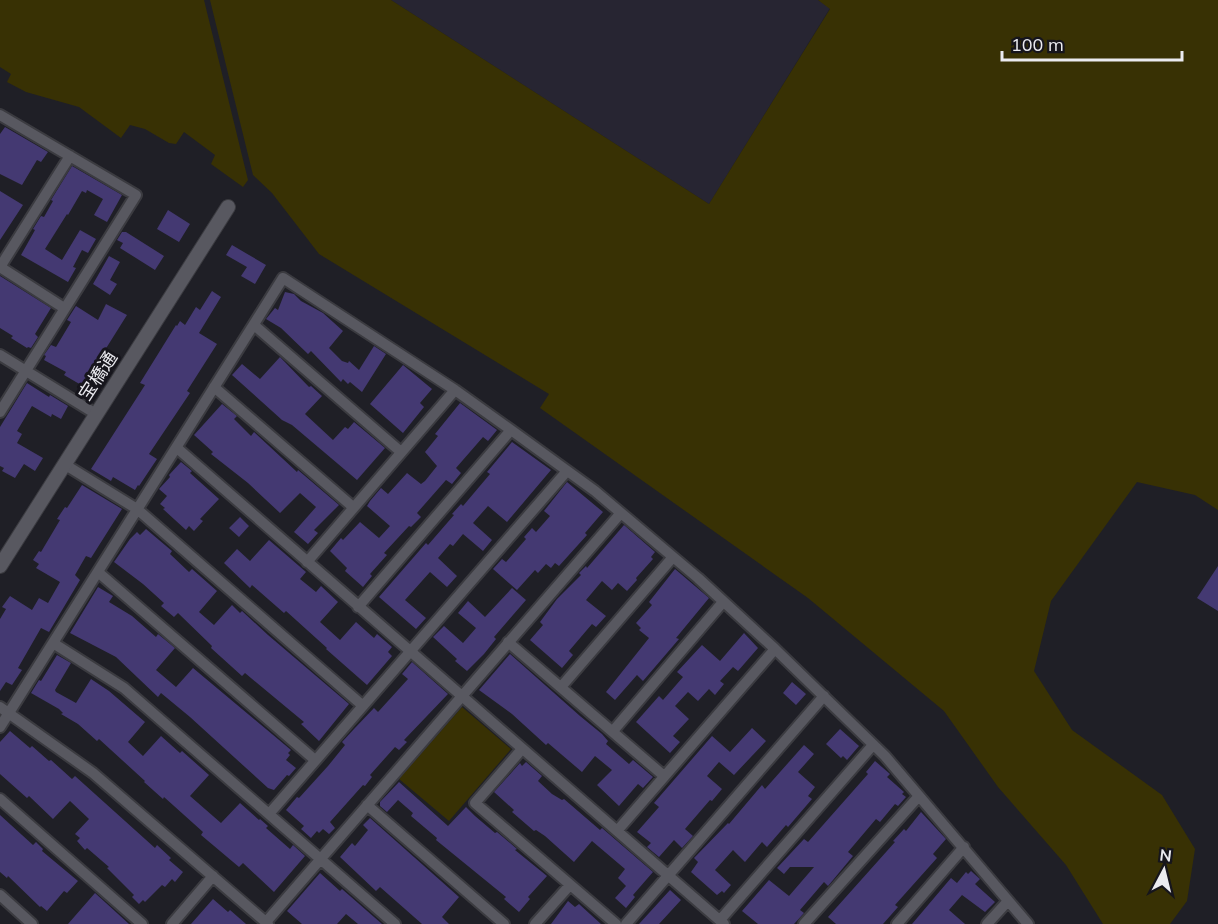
<svg xmlns="http://www.w3.org/2000/svg" width="1218" height="924" viewBox="0 0 1218 924" font-family="Mulish,'Noto Sans JP',sans-serif">
  <rect width="100%" height="100%" fill="#1f1f26"/>
  <!-- built -->
  <path fill="#272532" d="M391 0H818L830 8 709 204Z"/>
  <!-- green -->
  <path fill="#383104" d="M0 0H204L248 180 243 187 211 164 215 155 184 132 176 144 169 143 145 129 130 125 121 138 79 107 26 92 7 82 11 74 0 67Z
    M210 0H391L709 204 830 9 818 0H1218V510L1195 495 1137 482 1051 601 1034 671 1072 730 1162 795 1195 849 1187 901 1170 924H1103L1066 865 998 787 944 711 808 598 540 408 549 394 319 254 272 193 253 175Z
    M462 707 511 749 449 821 399 779Z"/>
  <!-- building -->
  <path fill="#443972" d="M5 127 48 152 41 162 37 160 22 185 0 174V134Z
    M72 166 122 195 107 222 94 215 103 199 87 190 86 193 82 191 68 215 67 214 45 249 62 260 80 230 96 239 88 253 82 250 73 267 76 268 68 282 21 255 35 230 33 229 41 216 44 217 53 201 51 200Z
    M0 191 23 205 0 240Z
    M168 210 190 224 179 242 157 229Z
    M122 232H126L164 256 155 270 120 248 123 243 117 240Z
    M232 245 266 265 255 284 241 276 247 267 226 255Z
    M109 256 120 262 110 280 117 284 110 295 93 284Z
    M0 276 51 308 35 334 38 337 31 348 28 347 27 348 11 338 13 336 0 328Z
    M212 291 221 297 199 333 217 344 187 391 190 393 149 454 157 459 139 486 138 485 135 490 113 477 111 481 91 469 145 385 140 383 176 325 177 326 180 321 185 325 196 307 200 310Z
    M285 292 294 294 301 301 323 313 343 331 329 348 342 361 348 363 349 361 359 370 374 346 386 354 362 392 350 382 348 384 343 379 341 382 311 351 308 354 281 328 266 319 275 308 278 310Z
    M106 304 127 315 105 350 111 353 88 389 64 375 66 372 44 360 46 356 44 355 51 345 56 347 71 322 67 320 76 306 98 320Z
    M280 357 309 387 311 386 322 396 305 414 333 440 345 427 348 429 354 422 385 448 357 480 292 425 282 420 232 375 242 364 260 379Z
    M403 365 432 389 420 403 424 407 403 433 370 404Z
    M27 383 49 397 50 395 68 406 61 419 52 414 51 417 32 406 17 431 22 434 17 443 43 458 35 471 24 464 15 478 2 471 4 468 0 466V427Z
    M460 403 497 430 488 441 483 437 456 468 461 473 452 484 446 480 417 513 421 517 411 527 409 526 384 553 387 555 370 574 372 576 363 587 345 571 347 568 330 551 341 538 343 540 360 522 379 538 390 526 367 506 370 501 381 488 388 494 407 473 421 484 425 481 437 466 425 452 438 436 435 434Z
    M222 404 237 416 234 419 251 436 254 432 297 472 298 470 339 505 314 530 318 533 308 544 294 532 316 507 300 493 280 513 248 483 211 454 213 452 194 435Z
    M512 442 551 470 507 522 488 506 473 523 492 540 483 551 463 534 453 546 450 544 438 558 457 576 447 587 430 572 405 600 426 618 416 629 379 597 426 543 428 545 454 515 452 514 461 504 463 506 490 474 487 472Z
    M181 462 192 471 190 473 219 499 200 519 203 521 194 531 189 526 186 530 163 509 165 508 160 504 167 496 159 489 170 477 169 475Z
    M567 482 603 512 585 533 587 535 559 566 555 563 551 568 546 564 538 573 535 570 517 590 493 569 502 559 506 562 526 539 524 537 532 528 536 532 550 516 544 511Z
    M82 485 122 509 91 558 86 556 75 575 80 580 49 632 41 628 18 668 22 670 12 685 6 682 0 691V619L6 609 2 607 10 596 32 610 39 598 48 603 60 582 36 568 39 564 33 560 39 551 41 552 60 520 57 519 65 507 67 508Z
    M240 517 249 526 239 537 229 528Z
    M624 525 655 552 651 557 653 559 636 578 637 580 627 591 618 583 612 590 602 581 586 600 606 616 596 627 592 624 569 651 573 655 562 668 530 640 543 625 540 622 557 599 581 575 579 573 586 566 587 568Z
    M146 529 172 551 170 554 189 572 192 569 217 591 199 612 214 625 232 605 240 613 242 611 268 635 349 704 319 741 301 724 304 722 245 673 242 676 211 648 212 646 178 613 174 617 161 606 164 603 143 584 114 562 130 539 137 532 140 535Z
    M269 540 306 572 300 579 316 592 321 586 338 602 320 622 340 640 356 622 374 638 377 634 392 647 388 652 392 656 367 685 326 649 327 648 286 611 284 613 252 585 250 588 224 563 237 549 250 561Z
    M1218 566V611L1197 598Z
    M675 569 709 598 676 638 679 639 643 681 637 675 615 700 606 692 649 638 639 630 641 628 636 623 652 605 649 602Z
    M98 587 113 596 109 602 132 616 156 637 158 634 175 648 156 670 176 687 193 668 291 750 288 753 290 755 286 760 296 768 289 776 287 775 274 790 268 788 190 717 161 693 158 697 116 657 70 633Z
    M512 588 526 600 494 637 496 639 484 654 467 671 455 661 457 659 433 637 444 626 463 643 476 628 458 613 468 601 485 617Z
    M744 633 758 648 738 671 733 667 720 681 724 684 715 695 709 689 698 701 688 692 675 706 689 719 673 736 680 742 670 753 636 722 659 696 663 700 683 677 677 672 702 645 720 661Z
    M510 654 580 716 602 734 608 741 606 744 629 764 633 760 653 777 643 788 638 784 619 806 597 785 612 770 595 756 582 772 548 743 546 745 512 714 479 690Z
    M57 655 71 663 55 690 56 692 76 703 91 679 109 691 145 722 128 742 143 756 161 736 180 753 182 751 209 775 190 796 221 823 240 803 259 820 260 819 268 826 266 828 290 849 293 845 305 856 274 892 243 863 239 867 201 835 203 832 164 797 163 799 144 782 145 781 99 739 97 741 78 724 61 714 63 713 59 709 31 693 39 680 41 681Z
    M412 662 448 694 404 740 407 742 399 750 395 747 370 775 372 777 365 786 363 785 330 822 335 828 329 834 323 829 319 833 317 831 311 838 301 829 304 826 286 810 297 797 299 798 328 766 345 745 342 742 354 729 374 708 378 712 408 679 402 674Z
    M792 682 806 694 796 705 783 693Z
    M752 728 766 741 734 775 719 762 707 776 722 789 712 801 710 800 685 829 693 836 682 848 674 840 659 857 647 847 651 843 637 832 659 807 654 803 712 736 730 752Z
    M840 729 859 746 847 760 843 756 841 758 826 744Z
    M10 731 30 748 32 746 49 761 51 760 72 779 75 776 155 848 157 845 171 858 169 860 183 872 175 882 172 879 165 887 162 885 145 902 143 900 139 904 132 897 134 895 107 868 109 867 87 848 85 850 77 841 80 838 75 834 89 819 70 801 53 819 29 796 27 798 0 774V742Z
    M804 745 814 754 798 772 815 787 808 796 812 799 788 827 786 825 767 847 762 842 745 862 733 850 715 870 731 885 724 893 722 891 717 895 691 872 698 862 694 858 728 823 729 824 762 785 765 789Z
    M875 761 890 774 887 777 904 792 902 794 906 797 898 806 895 804 880 822 876 819 848 852 853 856 828 886 824 882 800 910 804 913 794 924H758L742 911 769 880 789 896 814 867H790L784 874 777 868 804 839 808 842 868 774 866 772Z
    M526 762 542 776 538 781 552 794 562 800 564 799 600 830 602 828 653 872 633 895 635 897 626 908 615 898 626 886 618 878 625 869 592 841 574 862 545 836 536 830 534 831 512 812 514 810 494 792 520 763 522 766Z
    M399 782 448 826 466 807 475 816 495 833 497 832 517 849 515 850 547 876 528 897 530 899 519 912 504 899 506 897 436 840 437 838 411 816 413 813 398 800 387 812 380 806V802Z
    M921 812 946 839 933 854 937 858 895 905 898 907 883 924H836L828 917 895 842 893 841 904 829 906 831Z
    M0 815 33 845 36 842 43 849 42 851 78 881 67 893 64 891 47 911 41 906 40 907 8 876 7 878 0 872Z
    M370 818 459 897 442 917 449 924H422L380 887 376 891 340 857 352 843 355 846 368 830 363 825Z
    M971 871 980 879 975 884 995 902 985 912 962 895 949 910 965 924H912L951 878 957 883 966 872 968 874Z
    M320 873 340 891 342 889 382 924H358L346 914 337 924H302L287 911Z
    M670 890 681 900 659 924H639Z
    M95 893 106 903 129 924H68Z
    M213 899 228 912 230 910 246 924H191Z
    M568 901 575 907 579 904 601 924H551Z"/>
  <g fill="none" stroke-linecap="round" stroke-linejoin="round">
    <!-- minor casing -->
    <g stroke="#3b3b40" stroke-width="14">
      <path id="minor" d="M0 115 136 195 0 412
        M0 267 70 156
        M0 267 64 308
        M254 325 401 452
        M0 355 96 414
        M214 387 353 507
        M177 448 724 924
        M64 464 137 509 362 705
        M307 562 455 390
        M98 572 315 760
        M358 607 511 430
        M508 642 664 776
        M53 643 124 688 395 924
        M561 687 673 557
        M0 707 93 773 268 924
        M0 727 283 278 455 390 511 430 595 491 698 578 775 649 885 756 1028 924
        M613 731 723 602
        M522 749 475 803 616 924
        M0 799 142 924
        M367 805 504 924
        M269 814 567 471
        M617 831 775 649
        M0 895 32 924
        M720 920 873 745
        M266 922 620 514
        M172 924 213 876
        M535 924 570 885
        M626 924 824 696
        M804 924 919 796
        M897 924 964 847
        M987 924 1008 901"/>
    </g>
    <!-- tertiary casing -->
    <g stroke="#3b3b40" stroke-width="16">
      <path id="tertiary" d="M0 566 228 207"/>
    </g>
    <!-- minor -->
    <use href="#minor" stroke="#585860" stroke-width="10"/>
    <!-- tertiary -->
    <use href="#tertiary" stroke="#585860" stroke-width="14"/>
  </g>
  <g text-anchor="middle" stroke-width="6" stroke-linejoin="round" paint-order="stroke">
    <!-- street labels -->
    <g font-size="18" fill="#ebebf0" stroke="#16151c">
      <text transform="translate(98 376) rotate(-57)" y="6">宝橋通</text>
    </g>
  </g>
  <!-- north arrow -->
  <g transform="translate(1164 870) rotate(7)" stroke="#16151c" stroke-width="4.5" paint-order="stroke">
  <path d="M0-4.5L10 22L0 15L-10 22Z" fill="#ebebf0"/>
  <text y="-9" font-size="16" font-weight="bold" text-anchor="middle" fill="#ebebf0">N</text>
  </g>
  <!-- scale -->
  <path d="M1002 51v9h180v-9" fill="none" stroke="#ebebf0" stroke-width="3"/>
  <text x="1011" y="51" font-size="18" fill="#ebebf0" stroke="#16151c" stroke-width="4.5" paint-order="stroke">100 m</text>
</svg>
